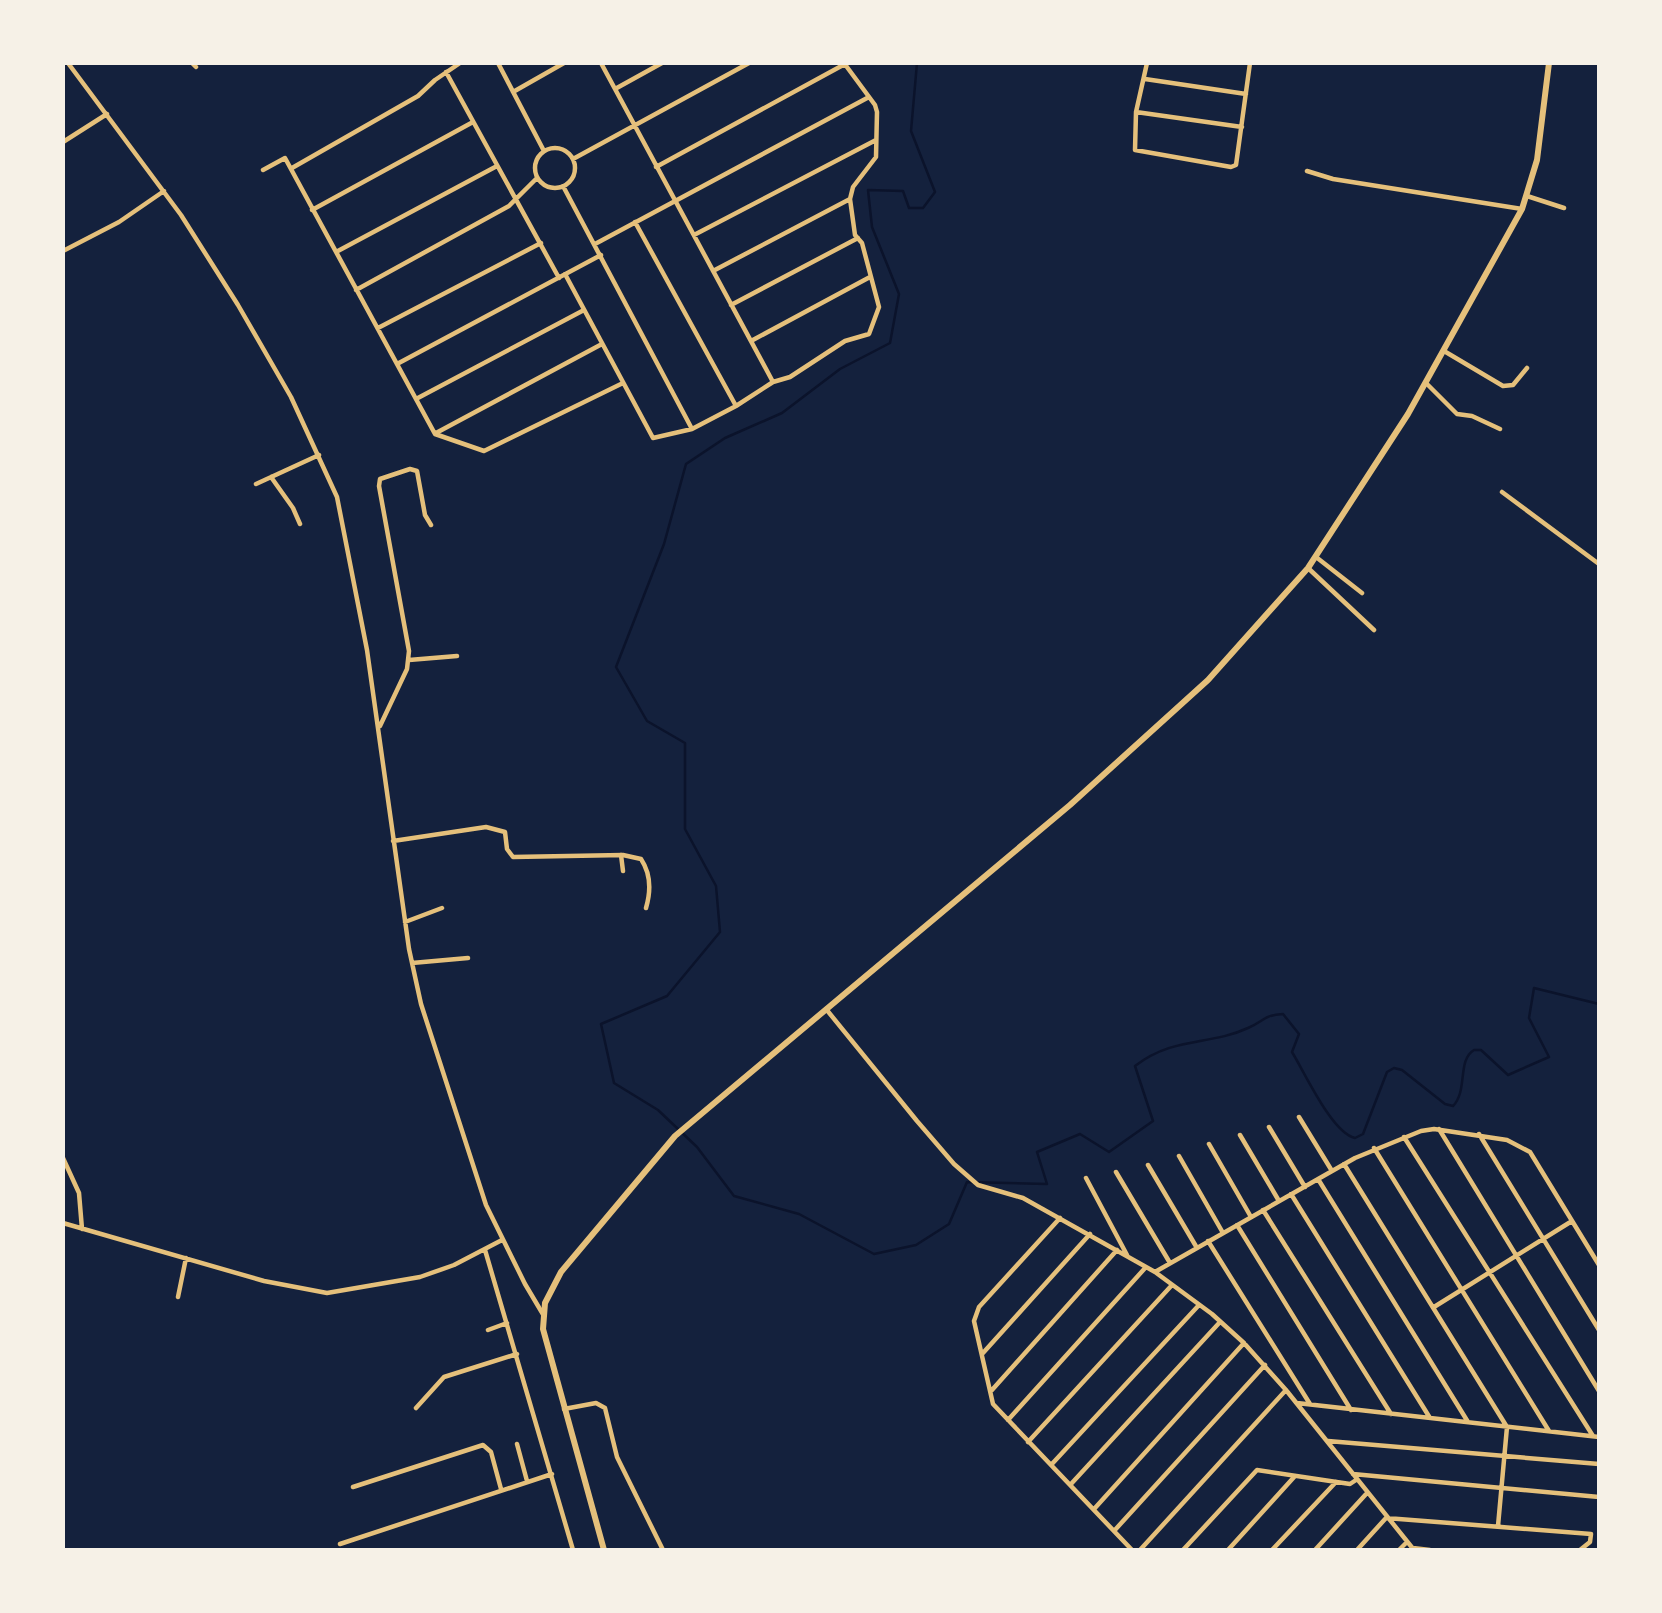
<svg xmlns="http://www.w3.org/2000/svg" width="1662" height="1613" viewBox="0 0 1662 1613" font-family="'Nunito Sans',sans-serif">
  <rect width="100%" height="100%" fill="#14213d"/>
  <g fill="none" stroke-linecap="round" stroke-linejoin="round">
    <!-- stream -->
    <path stroke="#0b132b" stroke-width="2.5" d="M917 63 911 131 935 192 923 208H909L903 191 868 190 872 227 899 294 890 343 840 369 782 413 725 438 686 464 664 544 616 667 647 721 685 743V829L716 886 720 932 667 996 601 1024 614 1083 658 1110 697 1147 734 1196 799 1214 874 1254 916 1245 949 1224 967 1182 1047 1184 1037 1152 1080 1134 1109 1152 1153 1121 1135 1066C1174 1036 1209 1046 1248 1028 1264 1021 1264 1015 1283 1014L1299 1034 1292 1052C1305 1073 1332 1133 1355 1138L1363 1134 1387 1072 1394 1068 1402 1070 1445 1104 1453 1106C1468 1091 1457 1060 1474 1050H1481L1508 1075 1549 1057 1529 1018 1534 988 1599 1004"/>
    <!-- minor -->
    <path stroke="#e5c07b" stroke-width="4.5" d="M68 63 181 215 238 305 291 397 337 497 367 650 409 949 421 1004 486 1205 525 1284 544 1316
      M192 63 196 67
      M498 63 544 151
      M601 63 773 382
      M1147 63 1136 112 1135 150 1231 167 1236 165 1250 63
      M446 72 559 278
      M1145 79 1246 94
      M615 89 662 63
      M513 92 564 63
      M1136 112 1242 127
      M63 142 107 114
      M535 168a20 20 0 1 1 40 0a20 20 0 1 1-40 0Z
      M573 159 749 63
      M656 167 845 64
      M292 168 418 96 435 80 460 63
      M263 170 285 158 435 434 484 451 623 383
      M1307 171 1333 179 1522 209
      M563 186 692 429
      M1527 196 1564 208
      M312 210 473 122
      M635 222 736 406
      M694 235 876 140
      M595 244 869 97
      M63 251 119 222 164 191
      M336 252 497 166
      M713 271 850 199
      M565 274 653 438 692 429 736 406 773 382 790 377 845 341 869 334 879 307 862 243 855 235 850 199 853 187 876 157 877 112 875 105 844 63
      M356 290 509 206 537 178
      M731 305 858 238
      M378 328 541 243
      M751 341 870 277
      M1444 351 1503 386 1513 385 1527 368
      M397 364 601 255
      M1426 383 1457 414 1472 416 1500 429
      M416 399 584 310
      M436 433 602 344
      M271 477 293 508 300 524
      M256 484 319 455
      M1502 492 1599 564
      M1316 557 1362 593
      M1308 568 1374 630
      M409 660 457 656
      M380 726 407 669 409 651 379 486 380 479 410 469 417 471 425 515 431 525
      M393 841 486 827 505 832 507 849 513 857 623 855 641 859C651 874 651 891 646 908
      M621 855 623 871
      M405 922 442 908
      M412 963 468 958
      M826 1009 917 1121 954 1164 978 1185 1023 1198 1155 1272 1212 1314 1244 1343 1286 1390 1414 1550
      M1299 1117 1332 1171
      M1269 1127 1305 1187
      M1439 1129 1599 1391
      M1479 1134 1599 1330
      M1240 1135 1279 1201
      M1404 1137 1593 1436
      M1209 1144 1251 1217
      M1374 1148 1549 1431
      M1179 1156 1223 1233
      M63 1158 79 1193 82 1229
      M1344 1164 1507 1427 1498 1526
      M1148 1165 1197 1248
      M1116 1172 1170 1263
      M1086 1178 1127 1255
      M1318 1179 1468 1422
      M1291 1194 1430 1418
      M1263 1210 1391 1414
      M1060 1218 979 1307 974 1321 993 1404 1132 1550
      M63 1223 264 1281 327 1293 420 1277 454 1265 502 1240
      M1237 1225 1351 1410
      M1208 1241 1310 1404
      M485 1250 573 1550
      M1155 1272 1355 1158 1421 1131 1434 1129 1507 1140 1530 1152 1599 1265
      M178 1297 186 1258
      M1434 1307 1572 1221
      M488 1330 507 1323
      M983 1353 1090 1234
      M992 1390 1117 1250
      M1297 1403 1599 1437
      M416 1408 444 1377 517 1354
      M564 1409 596 1403 605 1408 617 1457 663 1550
      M1008 1420 1146 1267
      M1328 1441 1599 1464
      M1028 1442 1172 1285
      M517 1444 527 1481
      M1051 1465 1199 1305
      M1353 1474 1599 1497
      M1071 1484 1220 1322
      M353 1487 483 1445 491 1452 501 1489
      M1095 1508 1244 1343
      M1114 1531 1265 1365
      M340 1544 552 1474
      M1413 1548 1430 1550
      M1140 1550 1286 1390
      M1183 1550 1257 1470 1350 1484 1356 1480
      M1228 1550 1295 1476
      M1272 1550 1336 1482
      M1315 1550 1367 1493
      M1357 1550 1386 1518 1591 1534 1590 1542 1580 1550
      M1399 1550 1407 1542"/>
    <!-- tertiary -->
    <path stroke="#e5c07b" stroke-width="6" d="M604 1550 543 1329 545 1303 561 1272 675 1136 1070 805 1208 680 1308 568 1408 414 1522 209 1537 160 1549 63"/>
  </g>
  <!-- border -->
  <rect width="1662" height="1613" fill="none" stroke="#f6f1e7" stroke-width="130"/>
</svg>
